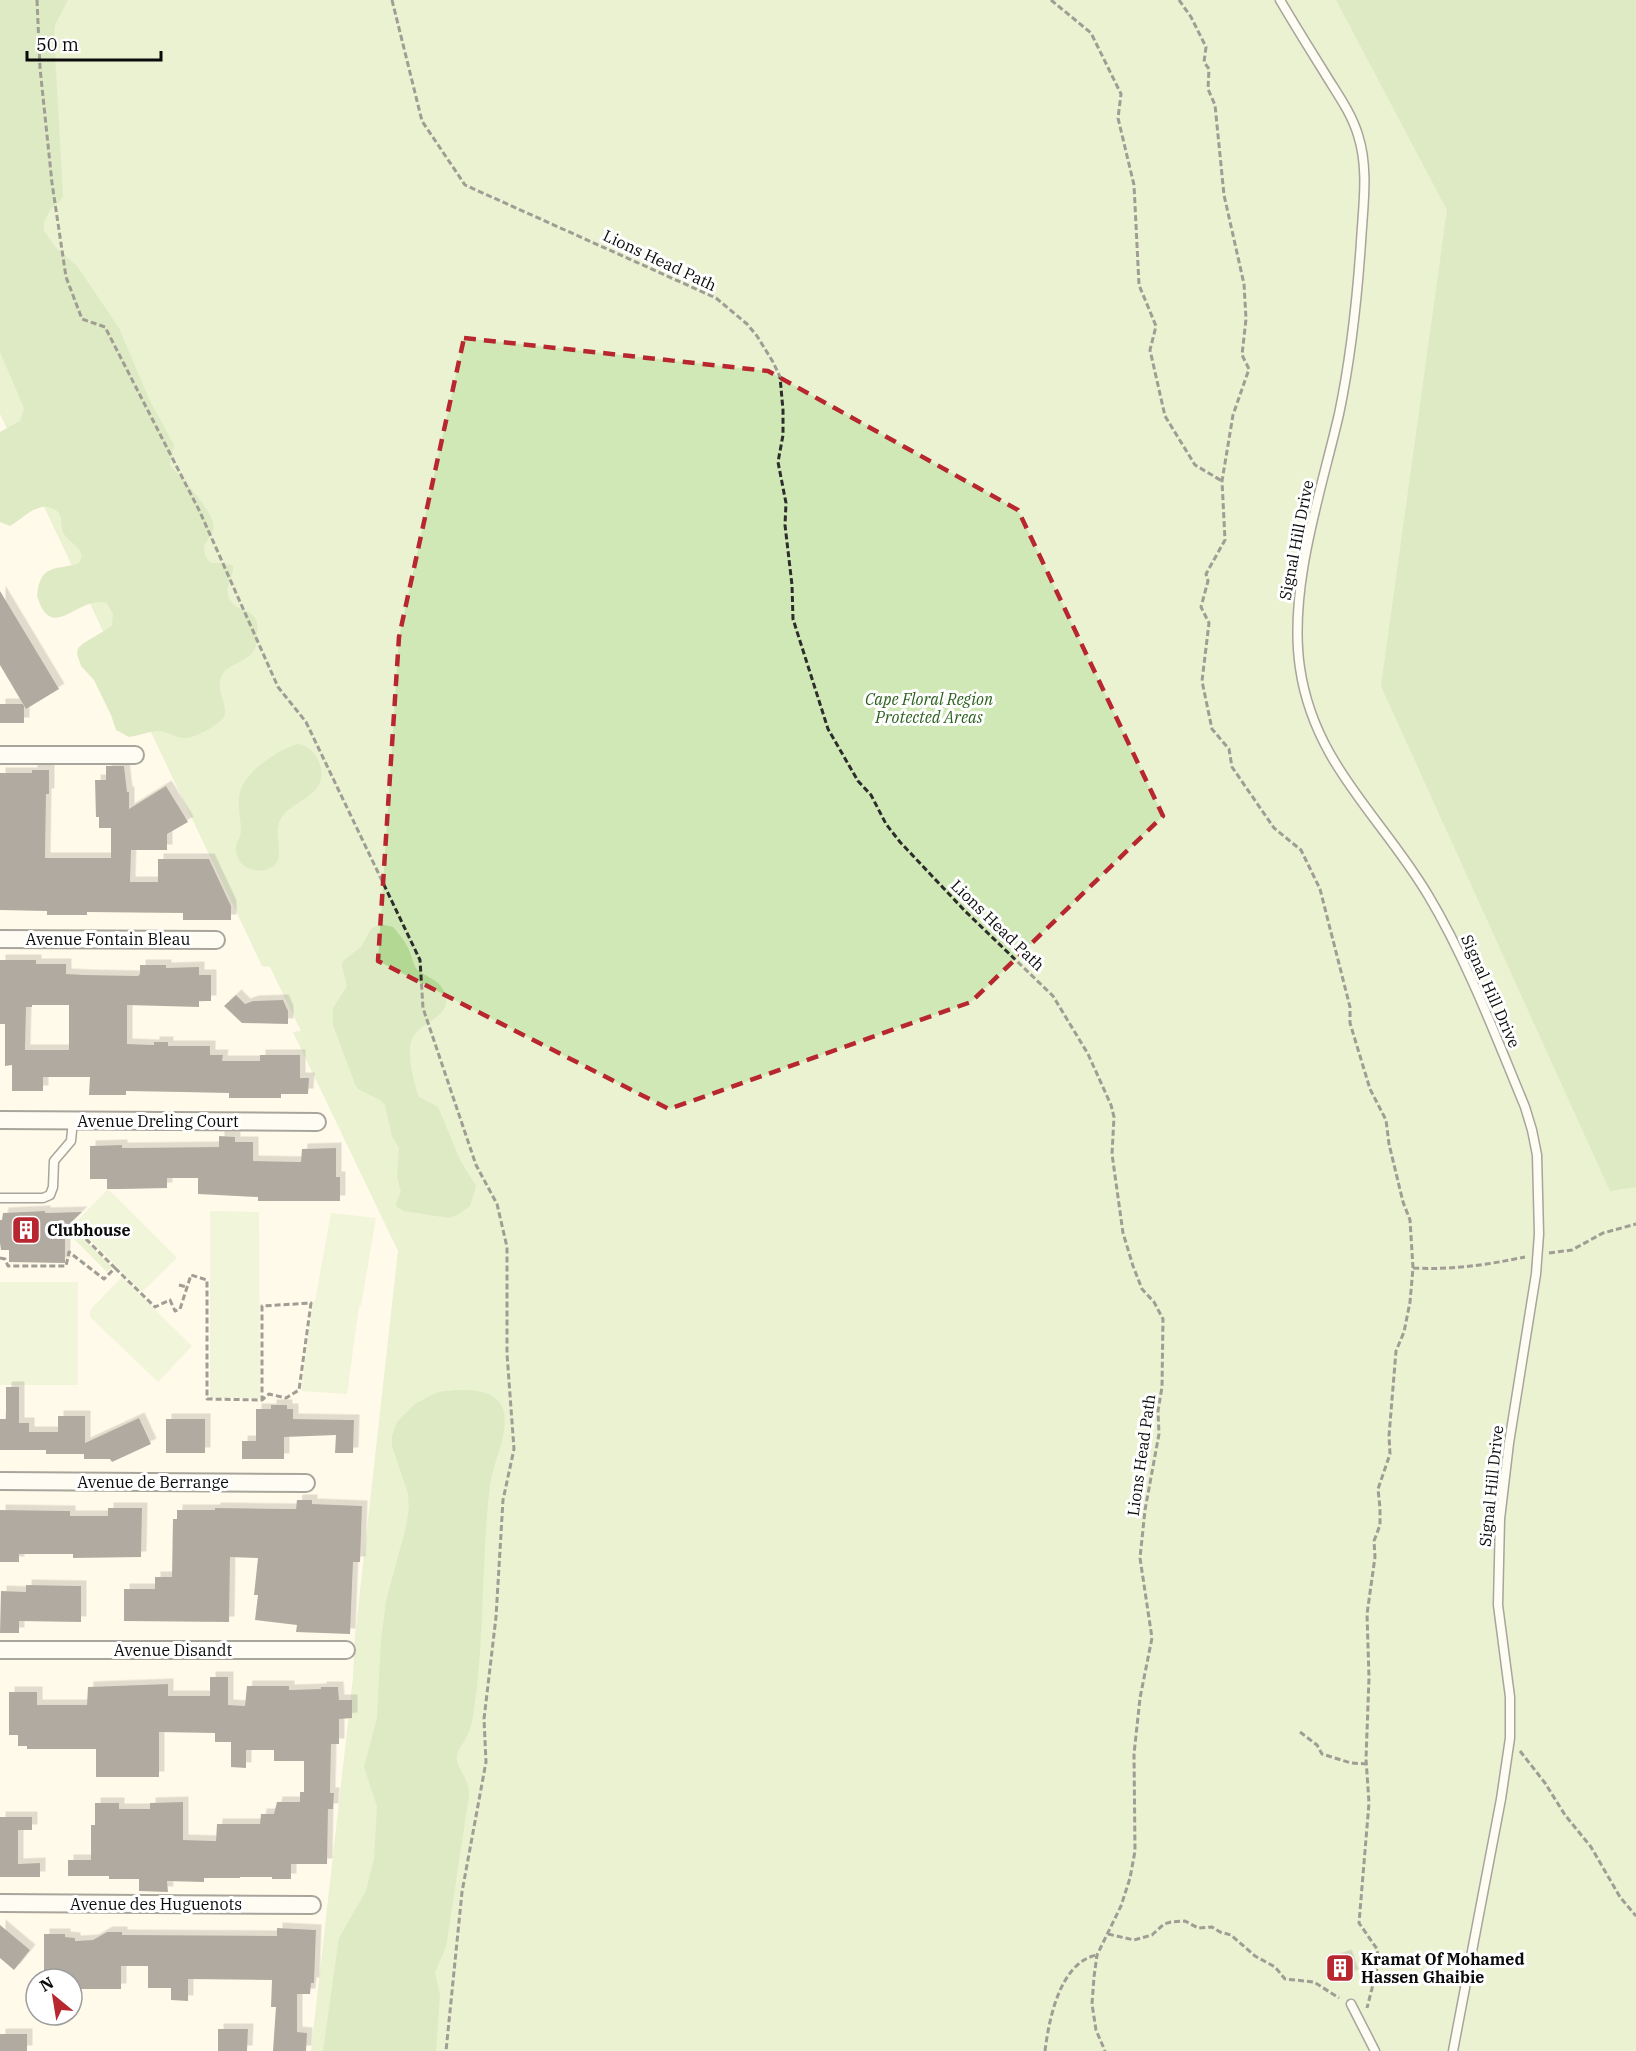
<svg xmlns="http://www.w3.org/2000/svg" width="1636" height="2051" viewBox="0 0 1636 2051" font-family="'IBM Plex Serif',serif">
  <defs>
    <filter id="shadow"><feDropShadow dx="5.5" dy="-5.5" stdDeviation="0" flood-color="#0004"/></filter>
  </defs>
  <rect width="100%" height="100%" fill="#fffae9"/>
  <!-- green -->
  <path fill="#d0e8b5" d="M0 0H1636V2051H311L353 1678 355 1636 398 1251 293 1032 301 1031 270 967 262 966 0 414Z
    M73 1229 112 1267 107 1272 69 1234Z"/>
  <!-- forest -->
  <path fill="#b3d894" d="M0 0H68L55 25 54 36 63 196 60 201 50 210 44 222V231L56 248 77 266 119 328 149 399 174 445 170 465C181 479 218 513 213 531 211 537 205 541 204 548 207 572 218 558 233 566 234 577 224 587 229 598 237 616 261 605 257 634 256 639 257 644 255 648 249 663 226 663 221 677 216 690 226 701 225 714 224 723 196 737 187 738 176 739 167 730 156 731 147 732 138 736 129 737L116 730 111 715 94 680 81 666 77 654 78 648 84 643 112 626 113 614 107 603C77 595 52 645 37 596 40 565 53 570 78 564 90 549 68 544 63 532 61 526 62 519 59 513 42 496 24 518 10 526L0 522V432L20 421 24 408 0 352Z
    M1336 0H1636V1187L1610 1191 1381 686 1447 210Z
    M297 744C315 745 328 771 318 786 308 801 288 805 280 820 272 834 287 858 272 867 257 876 235 867 236 848 236 842 241 837 241 830 241 817 236 803 241 789 248 770 278 750 297 744Z
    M380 924 393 927C399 934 405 941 409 950 412 956 413 966 418 970 427 978 441 980 445 994 453 1018 419 1021 412 1039 406 1052 414 1084 419 1097L438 1107 460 1160 476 1186 470 1206 459 1214 449 1218 404 1211 397 1207 396 1203 401 1192 397 1177 399 1148 392 1136 385 1105 380 1100 358 1089 355 1084 333 1025V1008L347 986 342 966 343 961 361 947 371 929Z
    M456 1390C473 1390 496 1390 503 1409 510 1434 493 1461 490 1485 481 1560 485 1635 474 1709 473 1719 471 1727 467 1736 464 1742 458 1749 457 1756 455 1768 470 1778 469 1795L446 1947 435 1972 440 1995 436 2051H323L339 1938 366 1891 374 1859 377 1806 364 1767 377 1718 381 1641 386 1601 406 1527 409 1507 408 1493 392 1446V1436L397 1422 415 1404 438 1392Z"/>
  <!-- pitch -->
  <path fill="#e1efc6" d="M108 1189 177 1258 142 1292 74 1224Z
    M210 1211 259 1212 260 1398H210Z
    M331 1213 376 1218 361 1306H359L347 1394 301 1391 313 1301H315Z
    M122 1277 192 1346 158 1382 90 1317V1310Z
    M0 1282H78V1385H0Z"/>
  <!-- building -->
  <path fill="#534c48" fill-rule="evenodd" filter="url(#shadow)" d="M0 591 59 689 26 709 0 665Z
    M0 704H24V723H0Z
    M106 766H124L127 792H129V809L166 786 188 822 167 834V850H131L130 882H158V859H209L231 906V920H183V913L87 912V915H47V911L0 910V773H32V770H49V794H46L45 858H111V828H99V817H96L95 780H106Z
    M0 960H36V964H66V974L86 975 138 976 140 974V965H166V968L199 967V975H211V1001H199V1007L127 1005V1044L154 1045V1042H168V1046H210V1055H223L222 1061H260V1055H300V1078H309L308 1094H281V1098H229V1093L183 1092 126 1091V1095H89L90 1077H43V1091H12V1065L5 1066V1024H0ZM32 1005H69V1050H25L26 1007H32Z
    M236 995 245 1004 253 1001 283 1000 288 1011V1024L242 1023 224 1006Z
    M219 1136 235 1137V1142H253V1161L301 1162 302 1149 336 1148V1177H340V1201H258V1197L198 1194V1178H167V1188L122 1189H107V1179H90V1146L122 1145V1148H125L219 1147Z
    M45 1211V1213L82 1212 65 1228V1263L9 1262V1250H1L0 1243V1220H2L3 1213Z
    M6 1387H19V1423H29V1432H58V1416H85V1443L139 1418 151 1444 112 1462 110 1459H84V1454H46V1450H0V1419H6Z
    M271 1405H287V1409H293V1419L354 1420 353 1453H335L336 1435 284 1437V1459H242V1441H256V1409H271Z
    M166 1419H205V1453H166Z
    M297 1500H312V1504L362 1506 360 1562H353L350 1634 296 1632 297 1625 255 1620 258 1595H254L258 1558 230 1557 229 1622 124 1621V1589H155V1577H172L173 1519H177V1510H215V1508L296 1509Z
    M108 1508H142L141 1557 73 1558V1554H19V1562H0V1510L70 1511V1516H108Z
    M26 1585 81 1586V1622L19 1621V1633H0L1 1591 26 1592Z
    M210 1677H228V1705L245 1706 247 1686H289V1690L321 1689V1687H338L339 1700H352V1718L339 1719V1744H331L330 1793H334L333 1809H328L327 1864H291V1879H272V1877H240V1878H204V1882L167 1881 168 1892 139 1891V1879H109V1876H68V1860H91V1825H95V1803H119V1809H150V1803L183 1802V1840L216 1841 217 1824H260L261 1814H274L277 1802H300V1792H304V1761H274V1750H246V1768L231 1767V1742H215V1733L159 1732V1777H96V1749H27V1746H18V1735H9V1692H37V1705H87L88 1687 168 1684V1696H210Z
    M0 1817H32V1830H18V1864L40 1863V1877H0Z
    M0 1925 30 1950 14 1970 0 1958Z
    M277 1928 316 1930 314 1983H311L310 1994H297V2032L307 2033 306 2051H273L276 2007H271L272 1980 188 1979V2001L171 2000V1988H148V1966H121V1989H72V1979H44V1934H65V1937L75 1938V1941L93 1940 107 1932H122V1935L277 1936Z
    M1346 1955 1353 1975 1333 1981 1326 1962Z
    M218 2029H248L247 2051H218Z
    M0 2034H27V2051H0Z"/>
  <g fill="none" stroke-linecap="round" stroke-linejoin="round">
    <!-- lane casing -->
    <g stroke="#3e3e3e" stroke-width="11">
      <path id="lane" d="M1280 0C1294 24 1309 48 1324 72 1336 92 1351 112 1358 135 1369 169 1363 206 1361 242 1357 301 1351 357 1339 414 1321 492 1288 588 1300 668 1314 764 1381 816 1428 895 1467 960 1496 1037 1525 1107L1532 1130 1537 1155 1539 1234 1536 1274 1509 1443 1500 1519 1498 1605 1510 1697V1738L1501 1799 1453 2051
        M0 1198H43L50 1195 53 1187 54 1161 71 1141 73 1120
        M1351 2004 1375 2051"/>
    </g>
    <!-- street casing -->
    <g stroke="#3e3e3e" stroke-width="20">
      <path id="street" d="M0 755H135
        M0 939 216 940
        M0 1120 317 1122
        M0 1481 306 1483
        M0 1650H346
        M0 1903 312 1905"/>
    </g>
    <!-- path -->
    <path stroke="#2d2d2d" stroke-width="3" stroke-dasharray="6 3" stroke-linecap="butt" d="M37 0 40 68 52 183 66 277 82 319 105 327 200 512 278 687 306 722 420 960 423 1008 476 1165 497 1204 507 1247V1354L514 1449 503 1500 496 1617 484 1719 486 1762 462 1892 446 2051
      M392 0 422 121 465 185 716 298 747 324 757 336 773 362 780 377 783 410V435L778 462 786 503 785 525 792 585 793 619 828 729 858 781 871 795 886 824 900 842 965 911 1053 996 1088 1054 1111 1105 1114 1117 1112 1154 1123 1233 1133 1266 1142 1289 1154 1302 1163 1319 1162 1387 1158 1411 1159 1434 1145 1510 1140 1558 1152 1638 1140 1698 1134 1754 1135 1851 1130 1878 1121 1906 1097 1955 1094 1977 1092 2004 1096 2030 1105 2051
      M1051 0 1091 33 1121 94 1118 118 1134 185 1139 285 1156 326 1150 350 1165 416 1195 465 1222 481
      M1179 0 1191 17 1206 47 1204 62 1209 69 1208 89 1215 105 1224 195 1244 284 1246 319 1242 355 1249 369 1233 415 1222 481 1225 540 1206 574 1208 581 1201 607 1209 623 1202 681 1212 729 1229 749 1232 767 1274 828 1301 850 1320 889 1350 1007V1023L1370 1089 1386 1120 1389 1144 1403 1202 1410 1220 1413 1268 1410 1302 1404 1332 1396 1351 1389 1436 1390 1454 1378 1489 1380 1508V1525L1374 1541 1375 1557 1367 1614 1369 1678 1366 1759 1369 1803 1359 1923 1377 1949 1379 1961 1367 2008
      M1549 1253 1572 1250 1603 1233 1636 1224
      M0 1258 5 1259 8 1266H66L69 1252 104 1279 115 1268 74 1227 60 1239
      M115 1268 155 1307 170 1300 175 1311 180 1309 191 1275 207 1280V1399L262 1400V1306L311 1303 299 1390 286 1398 269 1394 262 1400
      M1413 1268C1453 1270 1486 1265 1525 1257
      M179 1285 187 1287
      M1300 1732 1317 1745 1322 1754 1351 1763 1367 1764
      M1520 1751 1545 1783 1565 1815 1591 1847 1620 1897 1636 1916
      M1108 1934 1134 1940 1152 1935 1164 1924 1171 1922 1185 1921 1198 1928 1212 1927 1220 1932 1231 1935 1255 1956 1275 1967 1285 1979 1314 1982 1339 1998
      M1045 2051C1049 2019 1060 1962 1097 1955"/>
    <!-- lane -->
    <use href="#lane" stroke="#fff" stroke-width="8"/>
    <!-- street -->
    <use href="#street" stroke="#fff" stroke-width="16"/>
  </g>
  <!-- marked area -->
  <path d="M0 0H1636V2051H0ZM464 338 768 371 1018 510 1163 816 971 1002 669 1109 378 961 399 637Z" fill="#fffae9" fill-opacity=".55" fill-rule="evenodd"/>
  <path fill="none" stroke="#b8262f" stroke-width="4.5" stroke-dasharray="12 8" stroke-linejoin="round" d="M464 338 768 371 1018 510 1163 816 971 1002 669 1109 378 961 399 637Z"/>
  <!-- icons -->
  <defs>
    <g id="building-square" transform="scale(1.5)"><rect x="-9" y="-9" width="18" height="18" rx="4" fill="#b8262f" stroke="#fff"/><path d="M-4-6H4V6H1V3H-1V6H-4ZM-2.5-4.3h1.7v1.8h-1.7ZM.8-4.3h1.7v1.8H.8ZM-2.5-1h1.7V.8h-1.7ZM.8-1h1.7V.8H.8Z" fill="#fff"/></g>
  </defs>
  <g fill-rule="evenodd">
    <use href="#building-square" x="26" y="1230"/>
    <use href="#building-square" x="1340" y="1968"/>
  </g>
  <g text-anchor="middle" stroke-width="6" stroke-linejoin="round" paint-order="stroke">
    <!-- street labels -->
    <g font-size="16" fill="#0b0b0b" stroke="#fff">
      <text transform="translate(660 260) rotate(25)" y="6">Lions Head Path</text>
      <text transform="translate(1296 540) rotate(-79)" y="6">Signal Hill Drive</text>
      <text transform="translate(998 925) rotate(44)" y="6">Lions Head Path</text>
      <text x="108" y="945">Avenue Fontain Bleau</text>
      <text transform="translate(1491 991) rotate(66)" y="6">Signal Hill Drive</text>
      <text x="158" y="1127">Avenue Dreling Court</text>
      <text transform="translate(1141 1455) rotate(-82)" y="6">Lions Head Path</text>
      <text x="153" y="1488">Avenue de Berrange</text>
      <text transform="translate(1491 1486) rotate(-84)" y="6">Signal Hill Drive</text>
      <text x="173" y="1656">Avenue Disandt</text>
      <text x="156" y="1910">Avenue des Huguenots</text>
    </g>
    <!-- park labels -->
    <g font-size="16" font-style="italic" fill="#2c611d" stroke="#fff">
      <text x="929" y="705">Cape Floral Region<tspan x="929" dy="18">Protected Areas</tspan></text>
    </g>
    <!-- poi labels -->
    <g font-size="16" font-weight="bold" fill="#0b0b0b" stroke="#fff" text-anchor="start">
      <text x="47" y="1236">Clubhouse</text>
      <text x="1361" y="1965">Kramat Of Mohamed<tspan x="1361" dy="18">Hassen Ghaibie</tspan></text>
    </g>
  </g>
  <!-- north arrow -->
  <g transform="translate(54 1997) rotate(330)"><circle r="28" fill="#ffffff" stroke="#9d9d9d" stroke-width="1.5"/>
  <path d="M0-4.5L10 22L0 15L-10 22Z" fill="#b8262f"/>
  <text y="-9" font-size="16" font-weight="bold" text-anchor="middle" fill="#0b0b0b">N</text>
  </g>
  <!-- scale -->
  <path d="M27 51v9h134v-9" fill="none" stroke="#0b0b0b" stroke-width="3"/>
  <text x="36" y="51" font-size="18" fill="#0b0b0b" stroke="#ffffff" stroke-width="4.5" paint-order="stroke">50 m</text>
</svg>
